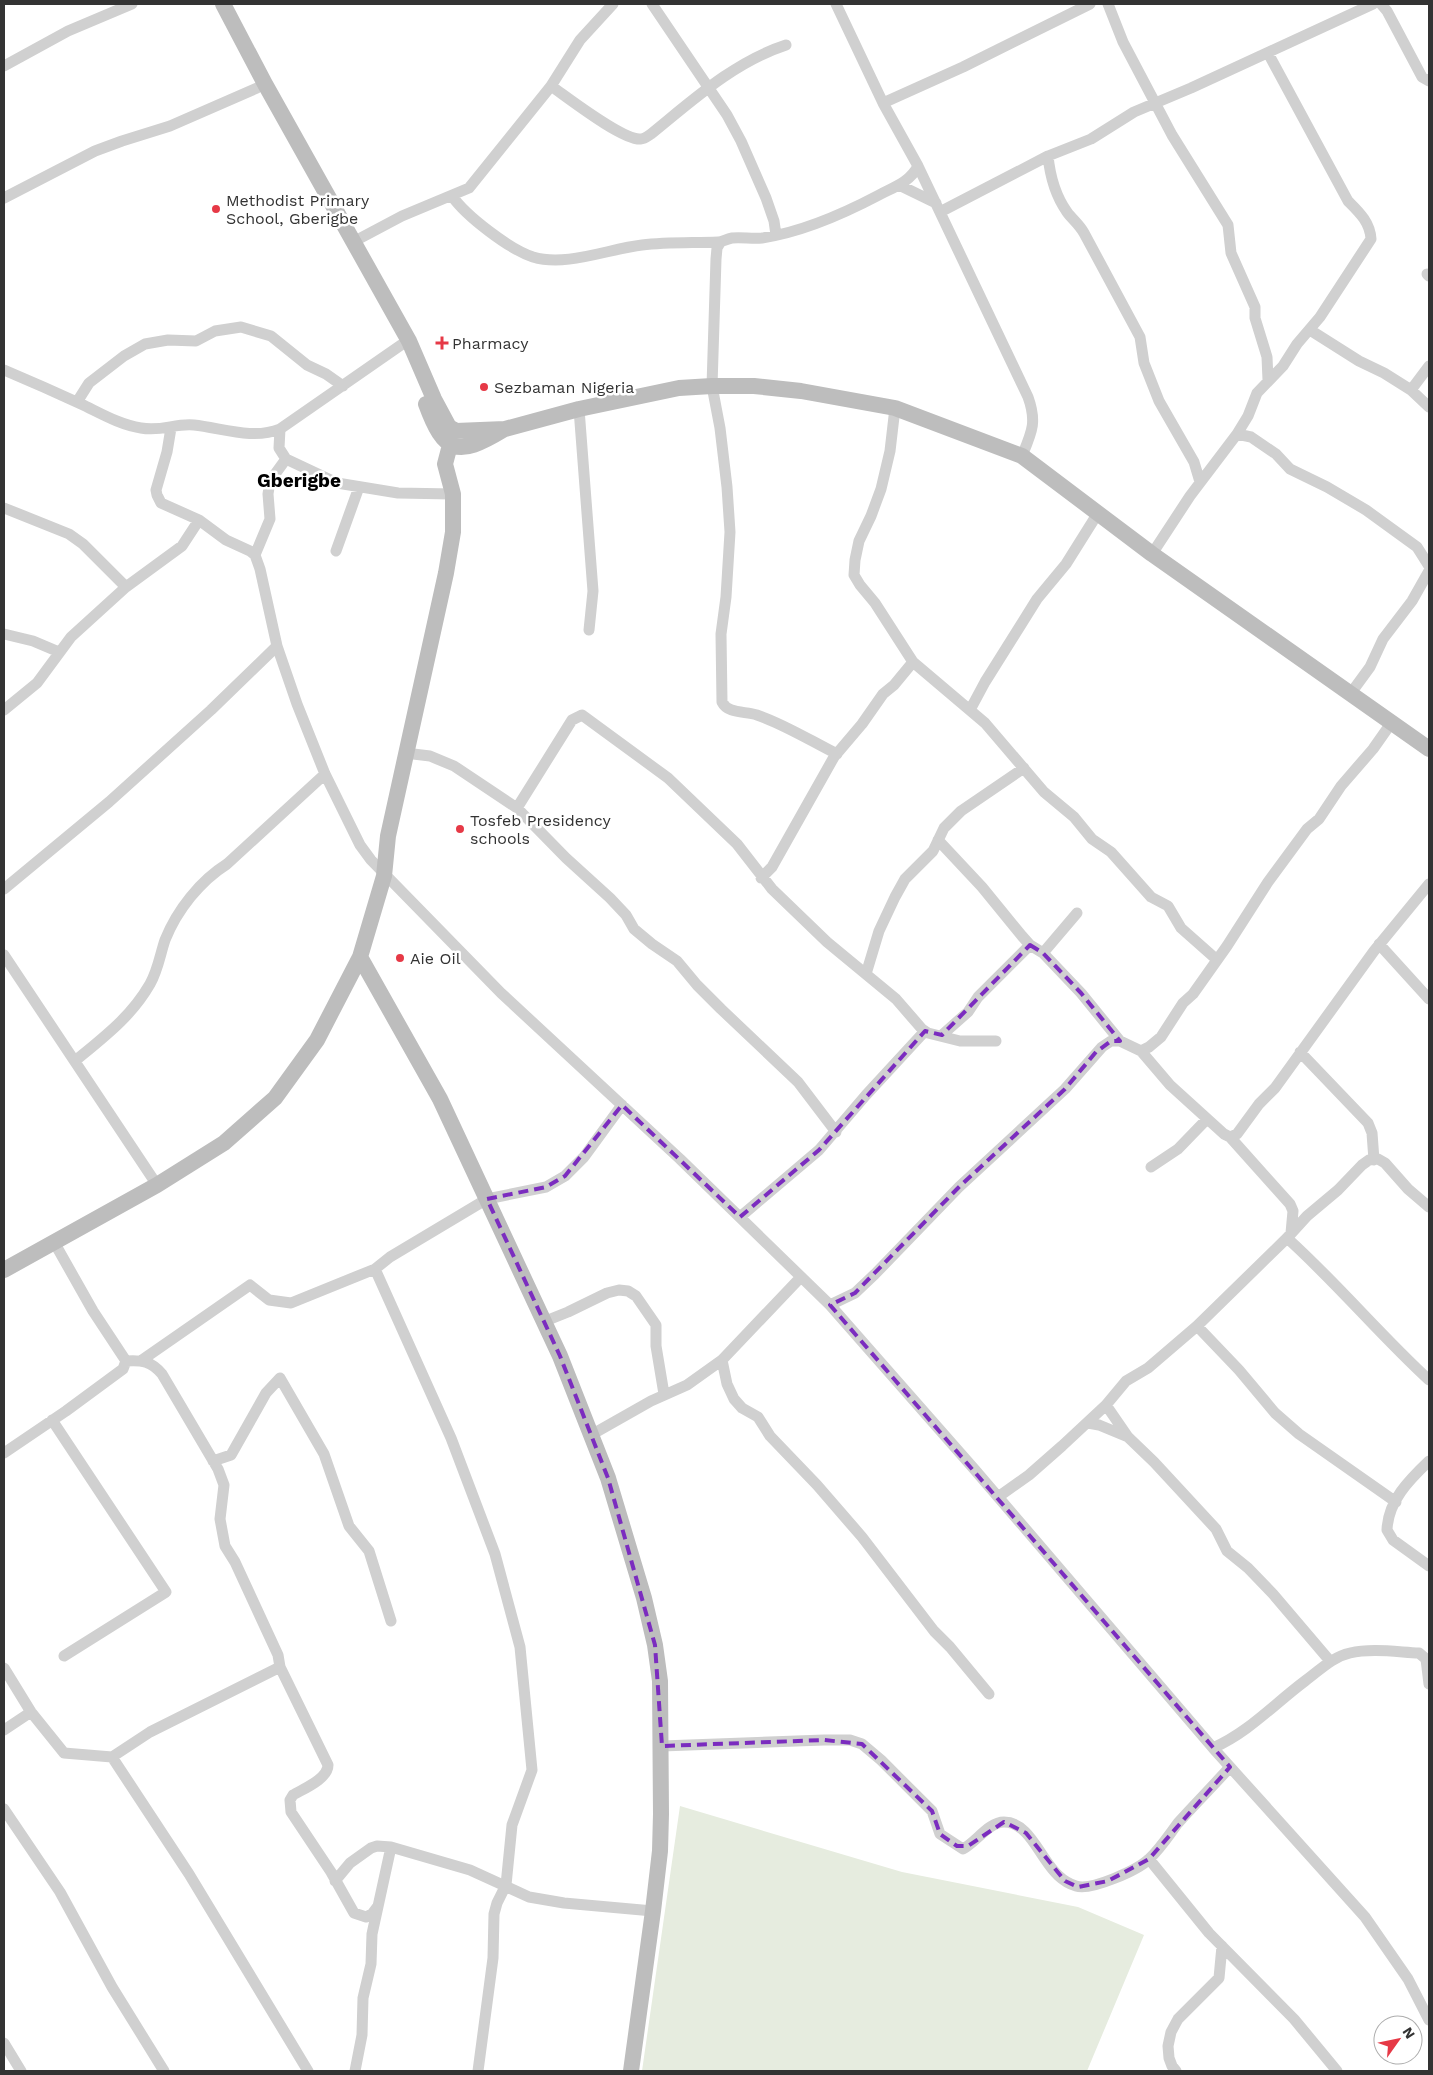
<svg xmlns="http://www.w3.org/2000/svg" width="1433" height="2075" viewBox="0 0 1433 2075" font-family="'Work Sans',sans-serif">
  <rect width="100%" height="100%" fill="#fff"/>
  <!-- green -->
  <path fill="#e6ecdf" d="M680 1806 902 1872 1078 1907 1144 1935 1087 2071H642Z"/>
  <g fill="none" stroke-linecap="round" stroke-linejoin="round">
    <!-- street -->
    <path stroke="#d0d0d0" stroke-width="11" d="M652 4 727 115 741 141 766 198 774 221 776 235
      M836 4 883 103 918 166 1028 397C1037 422 1032 432 1022 456
      M1108 4 1123 42 1172 135 1228 225 1231 253 1255 307V318L1267 357 1268 380
      M1381 4 1387 11 1422 77 1429 81
      M4 66 68 31 132 4
      M551 86C567 97 623 141 641 139 644 139 648 136 651 134 693 100 734 62 786 45
      M883 103 963 67 1090 4
      M1048 156C1050 176 1055 195 1067 212 1072 219 1079 224 1084 233L1140 337 1144 363 1159 401 1194 462 1200 482
      M899 185 936 203
      M452 196C466 216 509 249 533 257 566 267 608 249 642 245 667 242 692 243 718 242 722 242 726 239 732 238 742 237 752 239 762 238 803 232 843 214 879 195 894 187 910 182 918 166
      M4 198 95 151 122 141 170 126 257 88
      M940 212 1048 156 1091 139 1134 112 1191 88 1373 4
      M353 242 402 216 469 188 551 86 580 40 613 4
      M720 243 717 248 716 259 712 386 720 428 727 487 730 532 726 597 721 634 722 702C728 714 745 711 757 715 784 724 811 741 837 754
      M1427 274 1429 276
      M1310 330 1359 361 1384 373 1411 390 1429 407
      M4 370C30 381 55 392 81 404 100 413 120 425 141 428 162 432 175 423 194 425 222 428 253 440 280 429L401 345
      M1411 390 1429 366
      M77 402 89 383 124 356 145 344 168 340 196 341 215 331 241 327 271 336 307 365 326 374 343 386
      M895 408 890 451 881 489 871 516 859 541 855 560 854 575 860 585 875 603 913 662 985 723 1044 792 1074 817 1092 839 1111 852 1151 897 1168 906 1181 928 1216 959
      M579 409 593 591 589 630
      M171 428 167 452 156 490 157 495 161 503 199 520 226 540 250 551 255 555 260 569 277 646 297 704 325 774 360 845 371 860 501 993 680 1159 830 1305 975 1470 1213 1748 1365 1917 1408 1979 1429 2020
      M280 429 279 448 286 459 337 483 398 493 453 494
      M1237 434 1251 437 1276 454 1290 469 1327 487 1366 510 1417 547 1429 566
      M4 508 69 534 83 544 126 587
      M336 551 359 487
      M1152 554 1190 496 1237 434 1248 416 1257 393 1283 366 1297 344 1320 317 1371 239C1370 222 1359 212 1348 201L1268 53
      M255 555 270 519 268 494 270 481 286 459
      M4 634 33 641 59 652
      M1351 693 1370 667 1383 639 1412 601 1429 571
      M4 710 37 683 71 637 126 587 182 546 199 520
      M970 710 985 682 1037 599 1066 564 1098 513
      M405 753 430 756 454 766 517 808 566 858 610 898 626 915 634 929 652 944 677 961 697 985 721 1009 798 1082 836 1132
      M517 808 572 720 582 715 668 778 737 844 772 889 827 942 896 999 922 1029 928 1033 960 1041H996
      M938 840 982 887 1022 936 1030 945 1043 953 1081 993 1120 1041
      M761 878 772 867 834 757 862 724 883 694 894 685 913 662
      M4 889 109 802 211 710 277 646
      M1379 944 1429 999
      M1043 953 1077 913
      M4 955 157 1185
      M866 974 879 931 895 897 905 879 933 851 944 828 961 811 1024 768
      M942 1035 968 1012 978 997 1030 945
      M1141 1051 1170 1085 1224 1134 1230 1137 1290 1204 1293 1211 1291 1233
      M1300 1052 1368 1123 1372 1133 1374 1160
      M75 1061C104 1037 131 1017 150 984 158 970 160 955 165 940 177 910 200 881 227 864L325 774
      M1230 1137 1237 1134 1259 1104 1275 1088 1374 951 1429 884
      M1151 1167 1178 1149 1207 1119
      M740 1217 819 1150 866 1095 925 1031
      M1287 1238C1337 1283 1380 1335 1429 1380
      M54 1242 93 1311 126 1361
      M375 1269 451 1438 495 1554 520 1647 532 1770 512 1825 506 1885 497 1903 494 1914 493 1958 478 2071
      M830 1305 855 1293 875 1274 959 1187 1065 1089 1102 1047 1111 1041H1120L1141 1051 1149 1047 1161 1037 1183 1003 1193 994 1227 946 1268 882 1307 829 1319 819 1341 786 1373 749 1392 722
      M543 1322 568 1312 607 1293 619 1290 628 1291 636 1296 656 1325V1346L664 1394
      M1197 1326 1239 1370 1275 1413 1299 1434 1396 1502
      M142 1360 250 1285 269 1300 291 1303 375 1269 390 1257 487 1199 546 1187 565 1176 584 1157 622 1105
      M722 1360 727 1384 734 1399 742 1408 758 1417 770 1436 817 1485 862 1537 934 1631 950 1647 989 1694
      M126 1361C142 1360 151 1361 162 1374L218 1469 224 1485 220 1519 225 1546 235 1562 278 1655 280 1667 328 1765C328 1779 303 1789 293 1795L290 1800 291 1812 331 1872 354 1913 366 1917 372 1914 378 1906
      M1106 1405 1128 1437 1154 1462 1216 1529 1227 1551 1248 1568 1273 1594 1330 1661
      M52 1420 166 1592 64 1656
      M1088 1423 1099 1425 1128 1437
      M591 1435 651 1401 687 1385 722 1360 800 1278
      M4 1453 66 1411 123 1369 126 1361
      M213 1461 231 1455 266 1393 280 1378 324 1454 349 1526 369 1551 391 1621
      M1429 1461C1409 1480 1388 1501 1387 1530L1393 1540 1429 1566
      M998 1497 1029 1475 1062 1446 1106 1405 1126 1381 1148 1368 1197 1326 1287 1238 1307 1216 1338 1190 1362 1165 1369 1160 1378 1159 1385 1163 1408 1189 1429 1207
      M4 1668 31 1712 64 1753 112 1757 189 1874 308 2071
      M4 1730 31 1712
      M662 1746 824 1740H850L862 1744 881 1760 932 1811 940 1834 963 1849C976 1842 989 1822 1004 1822 1024 1822 1035 1845 1045 1859 1053 1871 1062 1882 1076 1886 1091 1891 1138 1870 1149 1859 1160 1849 1169 1835 1178 1823 1195 1804 1213 1786 1230 1767
      M1213 1748C1249 1732 1273 1705 1305 1681 1320 1670 1332 1657 1350 1653 1371 1648 1397 1652 1419 1653L1426 1659 1429 1684
      M112 1757 150 1732 280 1667
      M4 1809 60 1892 112 1987 164 2071
      M1149 1859 1209 1933 1294 2019 1337 2071
      M335 1881 350 1863 371 1848 377 1846 391 1847 470 1870 529 1897 564 1903 653 1911
      M4 2043 21 2071
      M355 2071 362 2035 363 1998 371 1964 372 1934 391 1847
      M1176 2071 1172 2066 1169 2058 1168 2046 1171 2032 1178 2019 1219 1978 1222 1946"/>
    <!-- secondary -->
    <path stroke="#bdbdbd" stroke-width="16" d="M223 4 265 84 409 341 434 399 449 427 456 431 505 429 579 409 679 388 712 386H754L801 391 895 408 1022 456 1152 554 1429 749
      M426 404C444 453 457 458 503 430
      M360 957 440 1099 560 1356 608 1478 644 1598 655 1645 660 1681 661 1814 660 1851 653 1911 631 2071
      M4 1270 157 1185 224 1143 275 1098 317 1040 360 957 384 876 388 836 446 573 453 532V494L445 464 450 445"/>
  </g>
  <!-- marked area -->
  <path fill="none" stroke="#7b2cbf" stroke-width="4" stroke-dasharray="10 6" stroke-linejoin="round" d="M1030 945 1043 953 1081 993 1120 1041H1111L1096 1052 1065 1089 959 1187 855 1293 830 1305 1230 1767 1149 1859 1108 1881 1078 1887 1065 1881 1026 1833 1004 1822 968 1846H957L940 1834 932 1811 862 1744 824 1740 662 1746 655 1645 608 1478 560 1356 487 1199 546 1187 565 1176 622 1105 740 1217 819 1150 925 1031 942 1035Z"/>
  <!-- markers -->
  <g fill="#e63946" stroke="#fff" stroke-width="2">
    <circle cx="216" cy="209" r="5"/>
    <path d="M439.5 335.5h5v5h5v5h-5v5h-5v-5h-5v-5h5z"/>
    <circle cx="484" cy="387" r="5"/>
    <circle cx="460" cy="829" r="5"/>
    <circle cx="400" cy="958" r="5"/>
  </g>
  <g text-anchor="middle" stroke-width="5" stroke-linejoin="round" paint-order="stroke">
    <!-- poi labels -->
    <g font-size="16" fill="#333" stroke="#fff" text-anchor="start">
      <text x="226" y="206">Methodist Primary<tspan x="226" dy="18">School, Gberigbe</tspan></text>
      <text x="452" y="349">Pharmacy</text>
      <text x="494" y="393">Sezbaman Nigeria</text>
      <text x="470" y="826">Tosfeb Presidency<tspan x="470" dy="18">schools</tspan></text>
      <text x="410" y="964">Aie Oil</text>
    </g>
    <!-- quarter labels -->
    <g font-size="19" font-weight="bold" fill="#000" stroke="#fff">
      <text x="299" y="487">Gberigbe</text>
    </g>
  </g>
  <!-- border -->
  <rect width="1433" height="2075" fill="none" stroke="#333333" stroke-width="10"/>
  <!-- north arrow -->
  <g transform="translate(1398 2040) rotate(57)"><circle r="24" fill="#ffffff" stroke="#adadad"/>
  <path d="M0-4L9 19L0 12L-9 19Z" fill="#e63946"/>
  <text y="-8" font-size="14" font-weight="bold" text-anchor="middle" fill="#333333">N</text>
  </g>
</svg>
